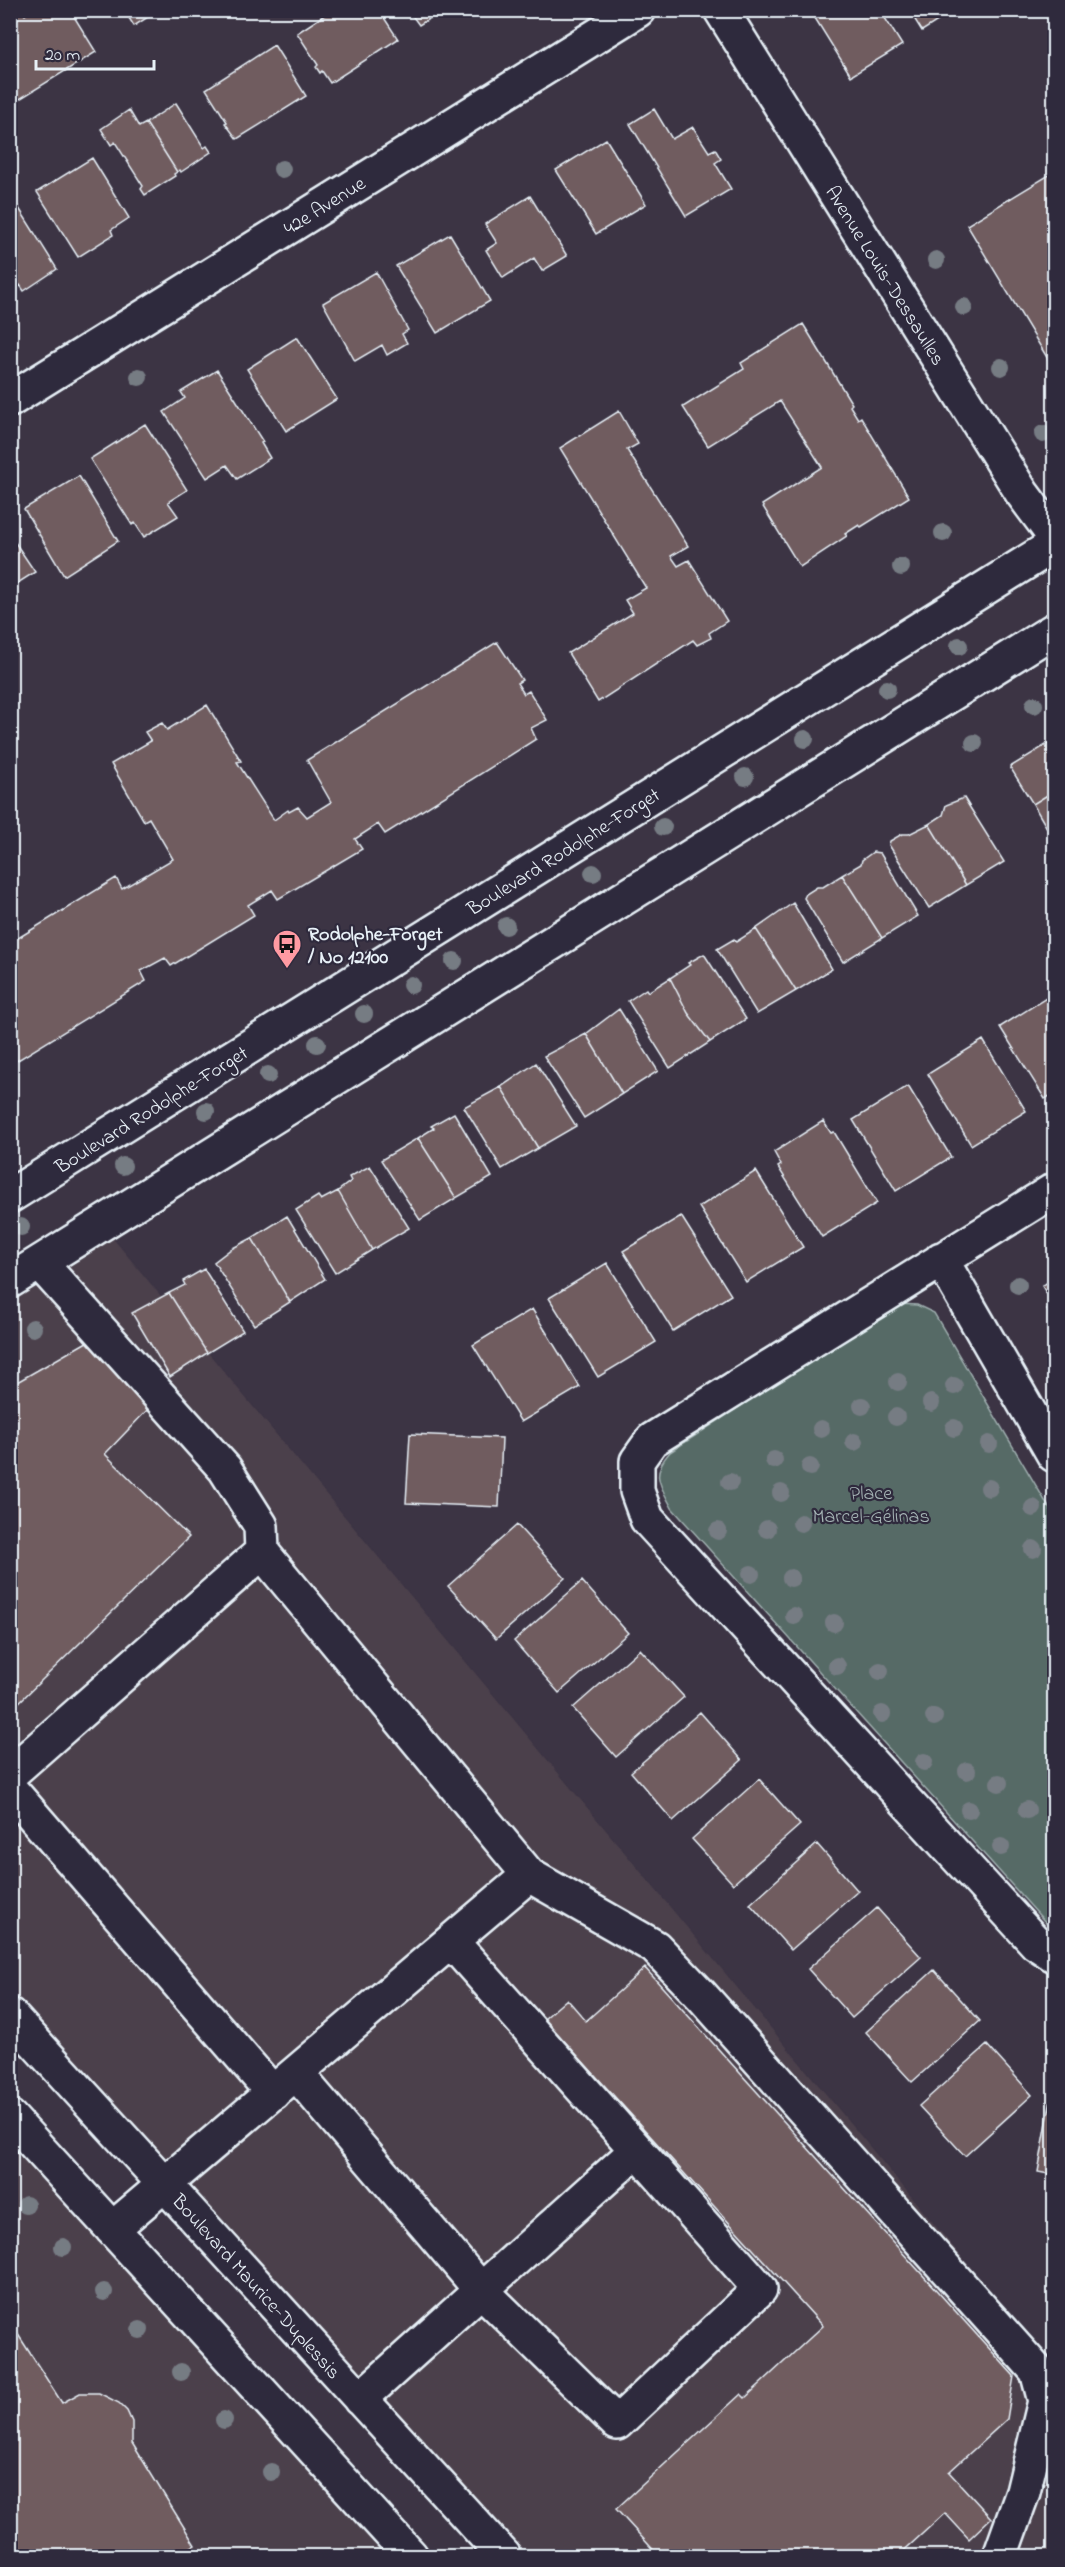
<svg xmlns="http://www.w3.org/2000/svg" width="1065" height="2567" viewBox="0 0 1065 2567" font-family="'Indie Flower',sans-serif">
  <rect width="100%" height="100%" fill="#3c3444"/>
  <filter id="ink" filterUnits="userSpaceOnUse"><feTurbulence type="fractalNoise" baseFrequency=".0167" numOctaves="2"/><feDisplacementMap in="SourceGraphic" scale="12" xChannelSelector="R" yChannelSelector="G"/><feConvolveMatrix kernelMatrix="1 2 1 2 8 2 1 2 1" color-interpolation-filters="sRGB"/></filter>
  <g filter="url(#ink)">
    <!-- built -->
    <path fill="#4c404c" d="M100 1223 1054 2368V2556H506L11 2008 10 1281Z
      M11 2116 410 2556H11Z"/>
    <!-- green -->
    <path fill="#566b66" stroke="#9faeaf" stroke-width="1.5" d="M898 1304 917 1305 934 1313 1054 1516V1928L1049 1926 1037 1913 672 1508C660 1485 650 1474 670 1452Z"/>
    <!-- building -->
    <path fill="#705b5f" stroke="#e8f1f8" stroke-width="1.5" d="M13 10H22L25 15 32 10H70L96 52 10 105V12Z
      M124 10H159L134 26Z
      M332 10H379L398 39 330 83 322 71 320 73 316 67 318 65 297 33Z
      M408 10H443L419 25Z
      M810 10H880L902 45 851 76Z
      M909 10H955L922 31Z
      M274 45 306 96 237 139 225 123 227 122 206 89Z
      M176 103 204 148 207 146 211 152 181 172 180 170 177 172 146 123Z
      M654 109 672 139 693 127 709 152 715 149 721 159 715 163 731 189 686 216 630 124Z
      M129 110 139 127 146 123 177 172 174 174 175 176 145 195 141 189 143 186 115 142 111 145 101 129Z
      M606 139 646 204 596 234 556 170Z
      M92 158 129 218 111 230 113 235 78 257 37 192Z
      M1054 172V369L967 225Z
      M530 196 567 256 542 271 534 258 503 278 486 250 497 243 485 224Z
      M17 205 57 269 24 291 20 285 10 291V209Z
      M450 234 490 301 437 333 396 266Z
      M376 272 408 330 402 334 407 343 387 355 382 345 355 361 323 303Z
      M803 324 852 404 850 406 858 419 861 417 909 497 861 527 859 525 845 534 847 536 800 567 762 505 822 467 780 401 708 446 683 407 744 369 741 363Z
      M297 337 337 399 286 431 247 369Z
      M217 370 263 442 261 443 270 458 237 479 227 465 207 478 164 412 185 398 181 392Z
      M619 411 638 444 627 450 688 546 671 556 678 566 689 560 727 621 709 633 711 638 697 645 693 640 598 702 568 653 633 613 625 600 646 588 560 448Z
      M145 424 187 490 168 502 178 516 144 537 135 523 132 525 90 459Z
      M79 476 118 541 64 576 24 509Z
      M10 535 35 572 10 588Z
      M497 642 522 680 517 683 524 694 529 691 547 720 531 728 536 739 385 834 378 824 355 839 362 849 278 899 272 890 248 905 254 915 171 966 165 958 141 971 146 981 10 1065V943L116 878 122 889 173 859 149 818 144 821 111 764 151 741 145 732 162 723 167 730 207 705 241 761 237 762 274 820 288 810 289 812 298 807 307 817 331 802 307 760Z
      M1054 740V791L1033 804 1010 767Z
      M1054 791V840L1033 804Z
      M964 798 1004 862 966 885 929 824 943 815 946 805Z
      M929 824 966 885 929 908 889 845 890 841 902 834H909Z
      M873 852 880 853 918 916 882 938 842 875 861 864 862 860Z
      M842 875 882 938 843 962 804 898 806 894 817 887H823Z
      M793 903 832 969 796 991 756 929Z
      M756 929 796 991 757 1014 717 949 734 939 736 942Z
      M704 954 746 1019 710 1042 688 1013 670 978 690 965 688 963Z
      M670 978 688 1013 710 1042 670 1068 628 1001 646 989 648 992Z
      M1054 993V1093L1045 1099 1000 1027Z
      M619 1009 658 1071 622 1094 586 1034Z
      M586 1034 622 1094 584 1118 544 1056Z
      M983 1040 1026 1111 971 1145 928 1074Z
      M536 1063 576 1126 538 1148 501 1087Z
      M908 1086 951 1157 896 1191 853 1120Z
      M501 1087 538 1148 502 1169 464 1107Z
      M454 1113 492 1177 456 1198 418 1138 434 1128 431 1126Z
      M823 1121 831 1133 834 1132 877 1203 822 1237 778 1167 781 1165 774 1152Z
      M418 1138 456 1198 420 1220 381 1160Z
      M370 1166 409 1228 372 1250 338 1191 351 1181 349 1177Z
      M756 1171 803 1247 746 1282 699 1207Z
      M338 1191 372 1250 335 1273 296 1210 318 1196 321 1200Z
      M287 1216 325 1279 290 1302 252 1238Z
      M681 1216 731 1295 673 1331 623 1251Z
      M252 1238 290 1302 254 1325 214 1262 231 1249Z
      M607 1263 656 1342 598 1377 549 1298Z
      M204 1269 243 1331 207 1353 169 1293 185 1285 183 1281Z
      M1054 1278V1322L1047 1310 1054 1306 1042 1286Z
      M169 1293 207 1353 170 1377 132 1313Z
      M532 1309 580 1387 521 1422 473 1345Z
      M92 1339 152 1405 105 1454 189 1537 10 1711V1386Z
      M410 1434 502 1438 499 1507 406 1503Z
      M517 1525 565 1578 496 1639 448 1586Z
      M582 1581 628 1633 559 1693 514 1641Z
      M640 1649 684 1697 616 1757 573 1708Z
      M700 1712 742 1760 673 1821 631 1772Z
      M759 1779 800 1825 733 1884 692 1839Z
      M817 1844 858 1891 791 1950 750 1904Z
      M877 1908 921 1957 852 2018 808 1969Z
      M645 1968 1014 2376 1007 2419 949 2472 991 2518 969 2539 945 2513 898 2556H659L616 2509 741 2394 745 2398 823 2326 544 2019 567 1999 586 2021Z
      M934 1970 980 2021 912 2082 866 2032Z
      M987 2045 1032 2095 965 2156 919 2106Z
      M1054 2083V2175L1038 2172Z
      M10 2322 62 2403 80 2393H99L119 2403 127 2411 132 2422V2443L195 2545 176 2556H10Z"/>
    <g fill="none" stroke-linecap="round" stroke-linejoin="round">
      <!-- minor casing -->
      <g stroke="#e8f1f8" stroke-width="38">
        <path id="minor" d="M721 10 1022 493 1054 536
          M10 400 638 10
          M1054 1190 652 1440 637 1461V1491L647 1519 1036 1943 1054 1955
          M10 1196 1054 545
          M941 1259 1054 1455
          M40 1263 225 1469 261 1526 262 1552
          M10 1281 1054 630
          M10 1774 262 1552 529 1875 451 1941
          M10 1789 273 2093
          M529 1875 655 1947 701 1995 1037 2371 1045 2401 1023 2492 1000 2556
          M10 2015 504 2556
          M296 2073 481 2290 617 2423 760 2289 637 2150 360 2399
          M10 2117 411 2556
          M112 2229 451 1941 637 2150"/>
      </g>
      <!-- minor -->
      <use href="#minor" stroke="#2f2a3d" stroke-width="33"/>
    </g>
    <!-- trees -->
    <g fill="#767b83">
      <circle cx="282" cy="169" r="9"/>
      <circle cx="936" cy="260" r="9"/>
      <circle cx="964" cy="307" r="9"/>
      <circle cx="1001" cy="367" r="9"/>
      <circle cx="139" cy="377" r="9"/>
      <circle cx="1043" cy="434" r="9"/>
      <circle cx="943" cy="533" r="9"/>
      <circle cx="901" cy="567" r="9"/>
      <circle cx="959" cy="646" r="9"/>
      <circle cx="887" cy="689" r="9"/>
      <circle cx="1034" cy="705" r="9"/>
      <circle cx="805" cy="739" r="9"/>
      <circle cx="974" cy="743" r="9"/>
      <circle cx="745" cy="777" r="9"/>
      <circle cx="663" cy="827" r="9"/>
      <circle cx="593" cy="873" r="9"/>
      <circle cx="506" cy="926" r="9"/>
      <circle cx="454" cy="961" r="9"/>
      <circle cx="411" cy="985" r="9"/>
      <circle cx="364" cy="1014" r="9"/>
      <circle cx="317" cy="1044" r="9"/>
      <circle cx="268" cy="1075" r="9"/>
      <circle cx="206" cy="1111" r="9"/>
      <circle cx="123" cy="1166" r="9"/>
      <circle cx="21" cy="1227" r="9"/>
      <circle cx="1018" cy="1285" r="9"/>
      <circle cx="33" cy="1328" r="9"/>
      <circle cx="898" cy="1382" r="9"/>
      <circle cx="954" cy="1386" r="9"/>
      <circle cx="931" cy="1403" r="9"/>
      <circle cx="862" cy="1406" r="9"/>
      <circle cx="896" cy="1417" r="9"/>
      <circle cx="954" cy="1428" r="9"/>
      <circle cx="821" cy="1429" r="9"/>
      <circle cx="854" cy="1442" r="9"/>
      <circle cx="989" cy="1444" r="9"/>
      <circle cx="774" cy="1460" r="9"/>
      <circle cx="810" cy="1467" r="9"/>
      <circle cx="730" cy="1482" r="9"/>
      <circle cx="989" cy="1488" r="9"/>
      <circle cx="781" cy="1493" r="9"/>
      <circle cx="1033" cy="1508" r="9"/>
      <circle cx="801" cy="1523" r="9"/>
      <circle cx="767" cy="1529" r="9"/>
      <circle cx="718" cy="1531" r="9"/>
      <circle cx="1033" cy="1549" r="9"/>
      <circle cx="751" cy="1574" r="9"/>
      <circle cx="791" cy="1578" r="9"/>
      <circle cx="794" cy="1616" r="9"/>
      <circle cx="834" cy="1623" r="9"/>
      <circle cx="837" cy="1666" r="9"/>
      <circle cx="880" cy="1671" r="9"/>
      <circle cx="882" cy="1714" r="9"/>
      <circle cx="934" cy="1717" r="9"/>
      <circle cx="924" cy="1762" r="9"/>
      <circle cx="967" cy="1771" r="9"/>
      <circle cx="999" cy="1783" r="9"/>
      <circle cx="969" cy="1810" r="9"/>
      <circle cx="1027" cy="1810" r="9"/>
      <circle cx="1001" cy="1847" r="9"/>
      <circle cx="26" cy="2205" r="9"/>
      <circle cx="63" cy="2247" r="9"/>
      <circle cx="104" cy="2292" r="9"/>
      <circle cx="140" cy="2330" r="9"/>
      <circle cx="181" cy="2372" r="9"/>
      <circle cx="224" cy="2420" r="9"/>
      <circle cx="271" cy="2472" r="9"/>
    </g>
  </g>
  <!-- icons -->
  <defs>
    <g id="bus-pin" transform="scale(1.5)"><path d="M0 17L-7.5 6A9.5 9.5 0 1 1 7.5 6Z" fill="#ff9aa2" stroke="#2f2a3d"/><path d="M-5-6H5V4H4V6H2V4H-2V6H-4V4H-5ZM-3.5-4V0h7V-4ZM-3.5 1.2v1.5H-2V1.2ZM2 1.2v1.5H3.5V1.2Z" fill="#111"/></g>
  </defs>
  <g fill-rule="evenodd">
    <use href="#bus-pin" x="287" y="944"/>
  </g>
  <g text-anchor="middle" stroke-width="4.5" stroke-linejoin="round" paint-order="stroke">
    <!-- street labels -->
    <g font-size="20" fill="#e8f1f8" stroke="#2f2a3d">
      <text transform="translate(324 205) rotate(-32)" y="7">42e Avenue</text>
      <text transform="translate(886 275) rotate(58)" y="7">Avenue Louis-Dessaulles</text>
      <text transform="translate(563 851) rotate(-32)" y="7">Boulevard Rodolphe-Forget</text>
      <text transform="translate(151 1109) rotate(-32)" y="7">Boulevard Rodolphe-Forget</text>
      <text transform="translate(257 2286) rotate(48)" y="7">Boulevard Maurice-Duplessis</text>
    </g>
    <!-- poi labels -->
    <g font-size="20" font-weight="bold" fill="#e8f1f8" stroke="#2f2a3d" text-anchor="start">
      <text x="308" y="940">Rodolphe-Forget<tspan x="308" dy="23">/ No 12100</tspan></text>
    </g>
    <!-- park labels -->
    <g font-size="20" fill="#a6b5b6" stroke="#2f2a3d">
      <text x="871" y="1499">Place<tspan x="871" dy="23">Marcel-Gélinas</tspan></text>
    </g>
  </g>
  <!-- margin -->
  <rect width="1065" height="2567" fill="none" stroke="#2f2a3d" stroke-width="36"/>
  <rect x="18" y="18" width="1029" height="2531" fill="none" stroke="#e8f1f8" stroke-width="2" filter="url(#ink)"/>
  <!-- scale -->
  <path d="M36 60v9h118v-9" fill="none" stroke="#e8f1f8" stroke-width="3"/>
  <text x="45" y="60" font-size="18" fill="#e8f1f8" stroke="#2f2a3d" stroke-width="4.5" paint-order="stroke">20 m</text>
</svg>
